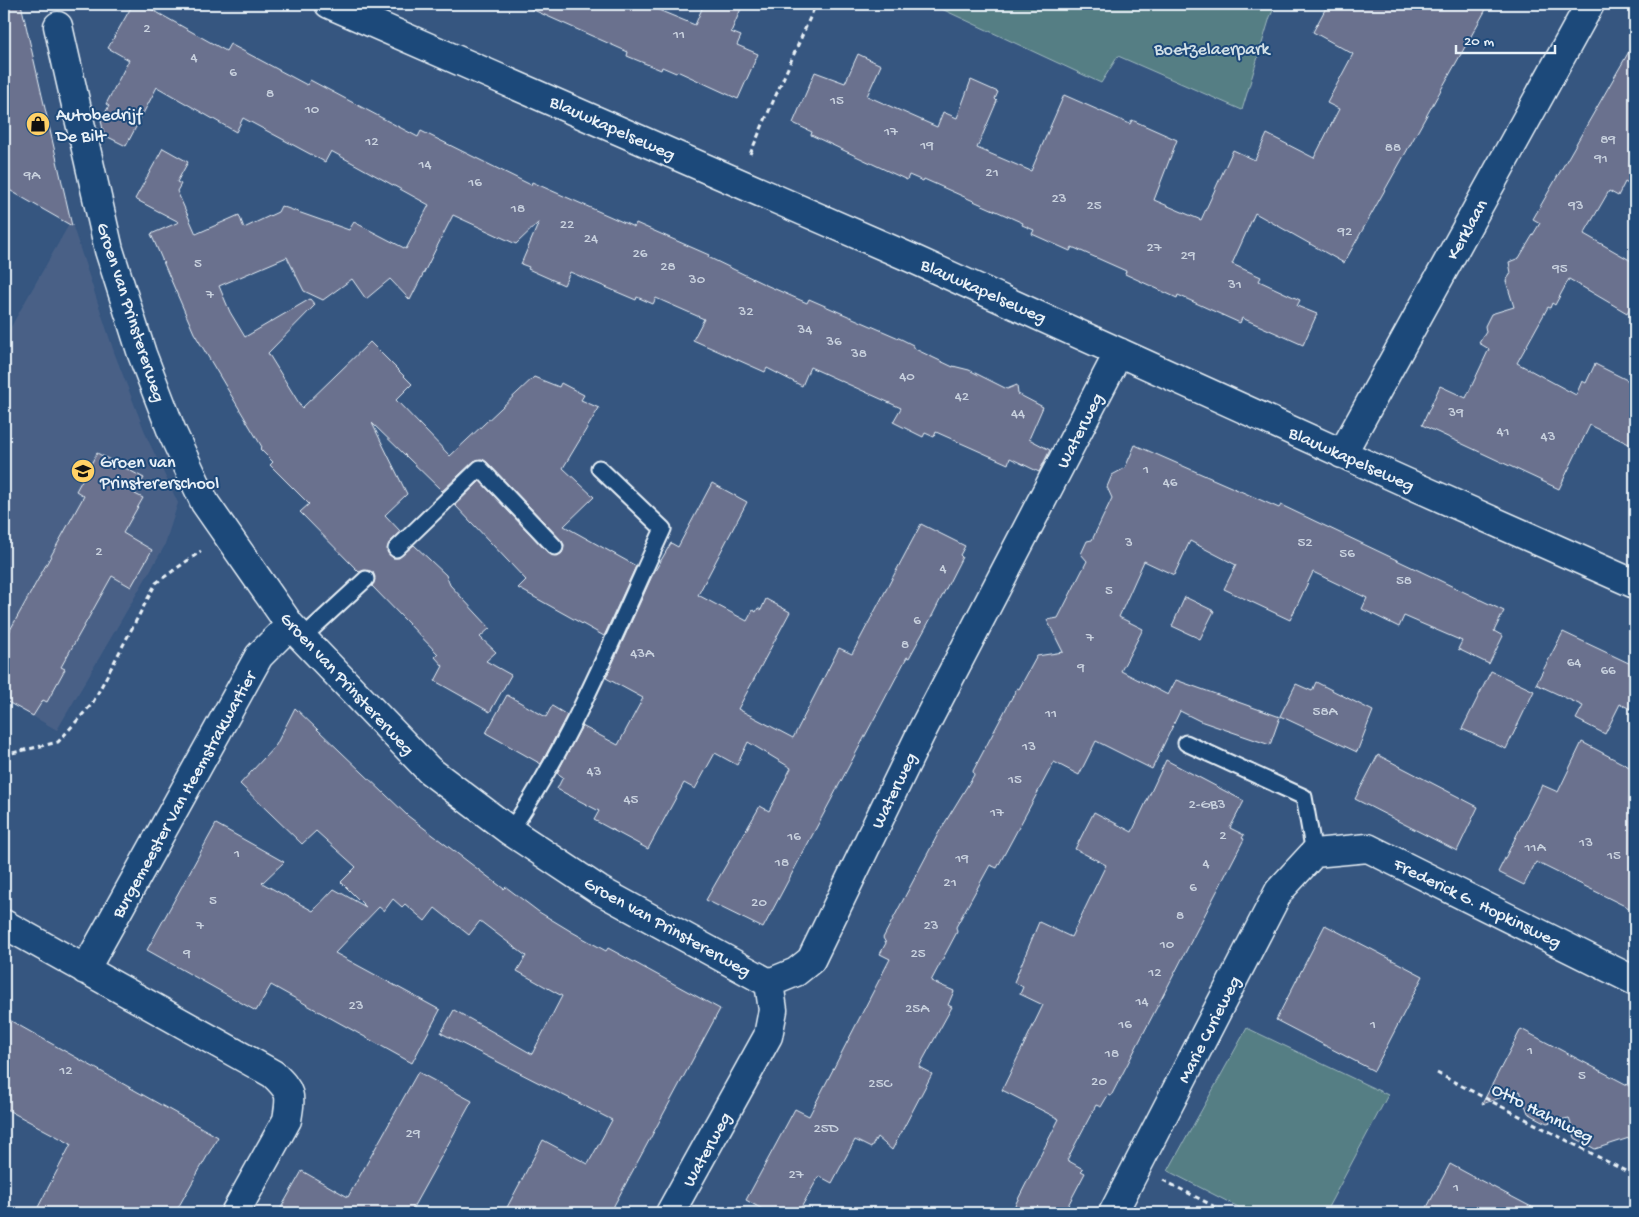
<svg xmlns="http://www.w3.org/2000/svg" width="1639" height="1217" viewBox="0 0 1639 1217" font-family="'Gochi Hand',sans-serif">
  <rect width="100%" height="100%" fill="#365680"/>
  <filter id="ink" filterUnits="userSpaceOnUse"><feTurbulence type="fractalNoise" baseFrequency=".02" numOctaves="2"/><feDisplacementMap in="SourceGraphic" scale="10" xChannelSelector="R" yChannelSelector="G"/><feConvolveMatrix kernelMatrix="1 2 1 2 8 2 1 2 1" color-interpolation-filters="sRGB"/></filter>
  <g filter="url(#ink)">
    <!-- built -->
    <path fill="#496186" d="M71 221 114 352 148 440 178 503 164 547 57 730 4 700V339Z"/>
    <!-- green -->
    <path fill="#557e84" stroke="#9eb8be" d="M931 4H1276L1270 17 1242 110 1118 56 1101 83Z
      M1247 1028 1388 1095 1325 1213H1250L1168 1171Z"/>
    <!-- building -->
    <path fill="#6a718e" stroke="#e8f1f8" d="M4 4H21L72 226 4 187Z
      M133 4H142L226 51 230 44 307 85 310 80 418 137 421 131 531 185 532 182 634 227 636 223 709 255 708 257 766 285 807 303 809 299 901 339 913 345 915 349 953 367V366L969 370 1007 389 1017 385 1018 394 1043 407 1029 439 1050 450 1039 472 1010 458 1008 464 936 432 934 437 925 433 923 437 893 422 901 408 810 367 802 386 767 368 765 372 693 340 704 319 656 298 653 304 637 297 636 300 570 272 564 285 528 269 529 267 521 264 539 222 516 244 453 215 410 300 390 279 366 299 352 279 323 300 304 291 287 257 219 286 230 312 245 337 310 299 315 305 268 353 302 408 370 342 412 384 396 400 450 456 534 377 559 387 561 383 584 395 581 400 599 408 563 468 594 497 564 526 636 566 604 636 518 588 526 580 455 505 480 481 548 553 557 556 562 553 564 545 562 541 487 462 482 459 474 461 442 491 372 423 407 494 385 515 401 532 389 543 387 552 393 558H399L414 545 446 575 450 585 490 628 480 637 496 652 486 661 511 675 490 712 435 681 443 666 435 657 438 654 372 586 375 577 373 572 364 570 359 572 300 512 309 504 270 465 273 462 260 449 262 447 194 333 151 234 179 222 135 199 163 148 188 162 177 182 181 184 177 191 196 234 239 215 244 228 278 212 281 206 349 230 354 222 406 249 429 205 331 151 325 162 243 118 236 132 157 87 126 146 104 135 101 120 109 106 106 104 129 60 108 48Z
      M520 4H644L695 25 704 4H743L731 32 741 36 737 45 758 54 738 99 677 71 676 73 662 67 661 70 627 56 628 52Z
      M1328 4H1489L1344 263 1255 213 1232 264 1261 277 1259 281 1300 300 1297 306 1317 314 1303 345 1242 318 1240 323 1178 295 1177 298 1125 274 1126 271 1072 247 1070 251 1032 234 1034 230 1022 225 1023 223 924 179 923 181 909 175 907 180 811 135 812 132 793 123 815 72 845 83 858 54 881 65 867 96 937 127 943 112 957 118 971 80 998 92 995 99 997 101 977 148 1031 171 1064 95 1130 124 1132 120 1177 140 1154 200 1201 220 1233 150 1255 160 1267 134 1314 158 1339 109 1327 103 1353 54 1313 32Z
      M1635 41V188L1625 182 1618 196 1609 191 1584 234 1635 263V299L1627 313 1569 279 1555 305 1552 303 1550 308 1548 307 1517 363 1576 395 1582 381 1586 383 1595 364 1635 384V447L1590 425 1559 489 1422 425 1440 386 1466 398 1489 349 1479 343 1486 332 1485 326 1491 314 1514 307 1506 281 1511 273 1509 262 1519 258 1540 223 1533 219Z
      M1135 445 1279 508 1281 505 1504 611 1494 631 1503 636 1489 664 1458 649 1462 641 1404 616 1399 627 1362 609 1367 598 1313 572 1290 620 1224 589 1236 565 1190 541 1174 575 1144 561 1119 617 1143 629 1121 671 1168 695 1176 680 1280 717 1270 745 1200 721 1180 711 1152 769 1096 741 1079 775 1054 762 997 868 990 865 956 927 957 932 931 981 954 991 948 1005 952 1007 919 1067 932 1074 892 1150 877 1137 871 1148 855 1140 832 1183 819 1176 798 1213H769L746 1200 795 1109 809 1116 890 959 880 954 886 943 883 938 938 834 974 775 973 771 1017 688 1019 689 1037 656 1063 652 1047 620 1058 618 1087 561 1081 554 1087 541 1092 540 1112 498 1107 487 1112 475 1125 468Z
      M97 453 144 478 135 494 143 498 123 533 152 550 131 587 112 576 61 667 65 669 47 702 43 700 33 716 4 700V641L84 496 76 491Z
      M712 483 747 502 698 595 747 621 753 610 756 612 758 608 761 610 766 599 790 612 738 709 793 738 839 648 852 654 921 524 965 546 960 555 962 557 931 618 909 658 907 657 763 928 706 900 760 806 769 811 791 768 748 742 737 765 715 753 695 789 684 783 648 849 594 820 599 811 557 789 563 777 557 773 582 726 618 745 643 698 606 678 652 576 671 543 678 547Z
      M1185 597 1214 611 1200 639 1172 626Z
      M1563 632 1635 666V711L1620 704 1605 734 1576 719 1583 706 1536 684Z
      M1491 671 1534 691 1506 749 1462 729Z
      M1316 682 1373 711 1357 752 1280 716 1296 684 1312 691Z
      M507 695 546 717 552 706 567 715 541 764 486 733Z
      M295 708 408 816 504 889 506 887 539 912 572 932 606 951 608 948 720 1009 610 1213H504L543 1140 588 1164 612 1120 441 1033 454 1010 532 1054 562 996 517 971 526 956 480 921 469 935 435 908 425 921 405 904 402 907 393 899 384 911 379 907 335 953 440 1010 412 1063 271 985 256 1011 147 950 216 824 284 862 262 883 313 911 334 889 366 907 341 882 356 867 316 831 302 844 240 784 276 745Z
      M1582 742 1635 770V911L1536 862 1524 885 1498 872 1542 785 1558 792Z
      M1378 755 1478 807 1457 851 1355 799Z
      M1166 760 1244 801 1230 828 1244 835 1242 838 1244 839 1111 1096 1108 1095 1101 1107 1096 1105 1067 1160 1083 1169 1081 1171 1085 1173 1064 1213H1011L1059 1119 1002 1090 1043 1005 1020 994 1023 987 1014 982 1039 922 1071 937 1106 865 1075 849 1094 812 1132 832Z
      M1325 925 1423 976 1374 1071 1276 1020Z
      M4 1017 218 1137 175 1213H35L71 1144 4 1108Z
      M1521 1029 1635 1089V1136L1595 1149 1575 1138 1569 1118 1547 1123 1528 1113 1520 1091 1482 1104Z
      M418 1072 472 1101 410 1213H278L302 1171 348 1197Z
      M1450 1164 1474 1177 1543 1213H1424Z"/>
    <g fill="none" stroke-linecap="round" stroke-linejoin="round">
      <!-- service casing -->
      <g stroke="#e8f1f8" stroke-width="19">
        <path id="service" d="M396 549 480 468 555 547
          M302 638 366 579
          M1186 743 1304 797 1314 853
          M510 831C572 742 617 628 663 529L599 468"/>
      </g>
      <!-- minor casing -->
      <g stroke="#e8f1f8" stroke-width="31">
        <path id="minor" d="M329 4 911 258 1403 481 1635 584
          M58 26 109 250 142 354 172 432 205 503 290 625 429 770 510 831 599 890 769 983
          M1342 454 1590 4
          M4 924 273 1074C292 1092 291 1095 287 1120L235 1213
          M85 970 259 656 290 625
          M769 983 796 972 811 960 921 733 1119 352
          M670 1213 768 1036 773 1010 769 983
          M1113 1213 1279 891 1314 853 1368 848 1635 981"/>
      </g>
      <!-- path -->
      <path stroke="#e8f1f8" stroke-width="3" stroke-dasharray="5 4" stroke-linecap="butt" d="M750 154 816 4
        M4 755 58 742 92 704 156 583 201 551
        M1437 1073 1635 1176
        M1163 1180 1227 1213"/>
      <!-- service -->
      <use href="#service" stroke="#1f4a7a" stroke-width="15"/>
      <!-- minor -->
      <use href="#minor" stroke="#1f4a7a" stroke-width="28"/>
    </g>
  </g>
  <!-- icons -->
  <defs>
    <g id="shop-disc" transform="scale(1.25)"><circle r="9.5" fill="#ffd166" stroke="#1f4a7a"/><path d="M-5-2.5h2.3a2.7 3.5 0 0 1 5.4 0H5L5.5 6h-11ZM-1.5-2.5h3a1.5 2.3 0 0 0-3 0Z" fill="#111"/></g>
    <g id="school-disc" transform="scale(1.25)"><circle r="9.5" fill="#ffd166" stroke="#1f4a7a"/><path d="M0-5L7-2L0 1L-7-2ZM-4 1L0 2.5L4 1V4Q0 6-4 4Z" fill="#111"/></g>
  </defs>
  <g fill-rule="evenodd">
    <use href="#shop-disc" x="38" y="124"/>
    <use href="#school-disc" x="83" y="471"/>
  </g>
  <g text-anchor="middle" stroke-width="4" stroke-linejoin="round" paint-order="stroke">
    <!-- number labels -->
    <g font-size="15" fill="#c8d1de">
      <text x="147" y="32">2</text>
      <text x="679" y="38">11</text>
      <text x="194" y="61">4</text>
      <text x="233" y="76">6</text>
      <text x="270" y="97">8</text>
      <text x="837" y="104">15</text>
      <text x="312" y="113">10</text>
      <text x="891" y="135">17</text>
      <text x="1608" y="143">89</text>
      <text x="372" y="145">12</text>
      <text x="927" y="149">19</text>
      <text x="1393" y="151">88</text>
      <text x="1601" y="162">91</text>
      <text x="425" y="168">14</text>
      <text x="992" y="176">21</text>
      <text x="32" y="179">9A</text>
      <text x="475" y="186">16</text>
      <text x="1059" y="202">23</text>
      <text x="1094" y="209">25</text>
      <text x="1576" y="209">93</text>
      <text x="518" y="212">18</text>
      <text x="567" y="228">22</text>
      <text x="1345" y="235">92</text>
      <text x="591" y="242">24</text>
      <text x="1154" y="251">27</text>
      <text x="640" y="257">26</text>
      <text x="1188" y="259">29</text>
      <text x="198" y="267">5</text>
      <text x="668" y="270">28</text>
      <text x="1560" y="272">95</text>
      <text x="697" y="283">30</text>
      <text x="1235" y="288">31</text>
      <text x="210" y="298">7</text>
      <text x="746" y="315">32</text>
      <text x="805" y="333">34</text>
      <text x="834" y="345">36</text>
      <text x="859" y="357">38</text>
      <text x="907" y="380">40</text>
      <text x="962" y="400">42</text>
      <text x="1456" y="416">39</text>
      <text x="1018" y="417">44</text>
      <text x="1503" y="435">41</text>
      <text x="1548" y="440">43</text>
      <text x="1146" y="473">1</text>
      <text x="1170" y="486">46</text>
      <text x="1129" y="546">3</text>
      <text x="1305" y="546">52</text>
      <text x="99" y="555">2</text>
      <text x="1347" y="557">56</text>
      <text x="943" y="572">4</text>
      <text x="1404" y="584">58</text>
      <text x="1109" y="594">5</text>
      <text x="917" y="624">6</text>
      <text x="1090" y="641">7</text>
      <text x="905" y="648">8</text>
      <text x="642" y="657">43A</text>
      <text x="1574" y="666">64</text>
      <text x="1081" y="671">9</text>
      <text x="1608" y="674">66</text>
      <text x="1325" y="715">58A</text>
      <text x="1051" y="717">11</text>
      <text x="1029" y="750">13</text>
      <text x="594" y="775">43</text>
      <text x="1015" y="783">15</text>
      <text x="631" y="803">45</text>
      <text x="1207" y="808">2-GB3</text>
      <text x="997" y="816">17</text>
      <text x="1223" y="839">2</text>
      <text x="794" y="840">16</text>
      <text x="1586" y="846">13</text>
      <text x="1535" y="851">11A</text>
      <text x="237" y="857">1</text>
      <text x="1614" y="859">15</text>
      <text x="962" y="862">19</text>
      <text x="782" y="866">18</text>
      <text x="1206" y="867">4</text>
      <text x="950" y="886">21</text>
      <text x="1193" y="891">6</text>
      <text x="213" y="904">5</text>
      <text x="759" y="906">20</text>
      <text x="1180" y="919">8</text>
      <text x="200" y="929">7</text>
      <text x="931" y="929">23</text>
      <text x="1167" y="948">10</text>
      <text x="187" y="957">9</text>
      <text x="918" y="957">25</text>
      <text x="1155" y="976">12</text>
      <text x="1142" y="1005">14</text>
      <text x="356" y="1009">23</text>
      <text x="917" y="1012">25A</text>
      <text x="1125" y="1028">16</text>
      <text x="1373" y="1028">1</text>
      <text x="1530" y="1054">1</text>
      <text x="1112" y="1057">18</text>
      <text x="66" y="1074">12</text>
      <text x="1582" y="1079">5</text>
      <text x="1099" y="1085">20</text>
      <text x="880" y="1087">25C</text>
      <text x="826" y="1132">25D</text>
      <text x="413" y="1137">29</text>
      <text x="796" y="1178">27</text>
      <text x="1456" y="1191">1</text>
    </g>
    <!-- park labels -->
    <g font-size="18" fill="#d2e0e7" stroke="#1f4a7a">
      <text x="1212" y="54">Boetzelaerpark</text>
    </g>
    <!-- poi labels -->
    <g font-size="18" fill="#e8f1f8" stroke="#1f4a7a" text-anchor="start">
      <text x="56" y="120">Autobedrijf<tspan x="56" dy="21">De Bilt</tspan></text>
      <text x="100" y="467">Groen van<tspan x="100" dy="21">Prinstererschool</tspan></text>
    </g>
    <!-- street labels -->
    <g font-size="18" fill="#e8f1f8" stroke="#1f4a7a">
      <text transform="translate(613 127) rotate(24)" y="6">Blauwkapelseweg</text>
      <text transform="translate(1466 229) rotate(-61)" y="6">Kerklaan</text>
      <text transform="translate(984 290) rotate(24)" y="6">Blauwkapelseweg</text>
      <text transform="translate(132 312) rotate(72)" y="6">Groen van Prinstererweg</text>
      <text transform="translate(1079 430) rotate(-63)" y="6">Waterweg</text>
      <text transform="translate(1352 458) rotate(24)" y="6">Blauwkapelseweg</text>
      <text transform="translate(348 683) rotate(47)" y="6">Groen van Prinstererweg</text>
      <text transform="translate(893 790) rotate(-64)" y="6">Waterweg</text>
      <text transform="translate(183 794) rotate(-61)" y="6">Burgemeester Van Heemstrakwartier</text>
      <text transform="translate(1478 902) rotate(26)" y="6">Frederick G. Hopkinsweg</text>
      <text transform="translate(668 926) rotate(29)" y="6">Groen van Prinstererweg</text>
      <text transform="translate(1208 1029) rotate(-63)" y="6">Marie Curieweg</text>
      <text transform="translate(1543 1112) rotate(27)" y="6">Otto Hahnweg</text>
      <text transform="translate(706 1149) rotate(-61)" y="6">Waterweg</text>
    </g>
  </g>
  <!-- margin -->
  <rect width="1639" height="1217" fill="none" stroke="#1f4a7a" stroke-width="20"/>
  <rect x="10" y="10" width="1619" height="1197" fill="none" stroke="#e8f1f8" stroke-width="2" filter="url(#ink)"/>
  <!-- scale -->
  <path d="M1456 45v8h99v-8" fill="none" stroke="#e8f1f8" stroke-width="2.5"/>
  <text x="1464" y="45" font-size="15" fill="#e8f1f8" stroke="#1f4a7a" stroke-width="4" paint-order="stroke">20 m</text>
</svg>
